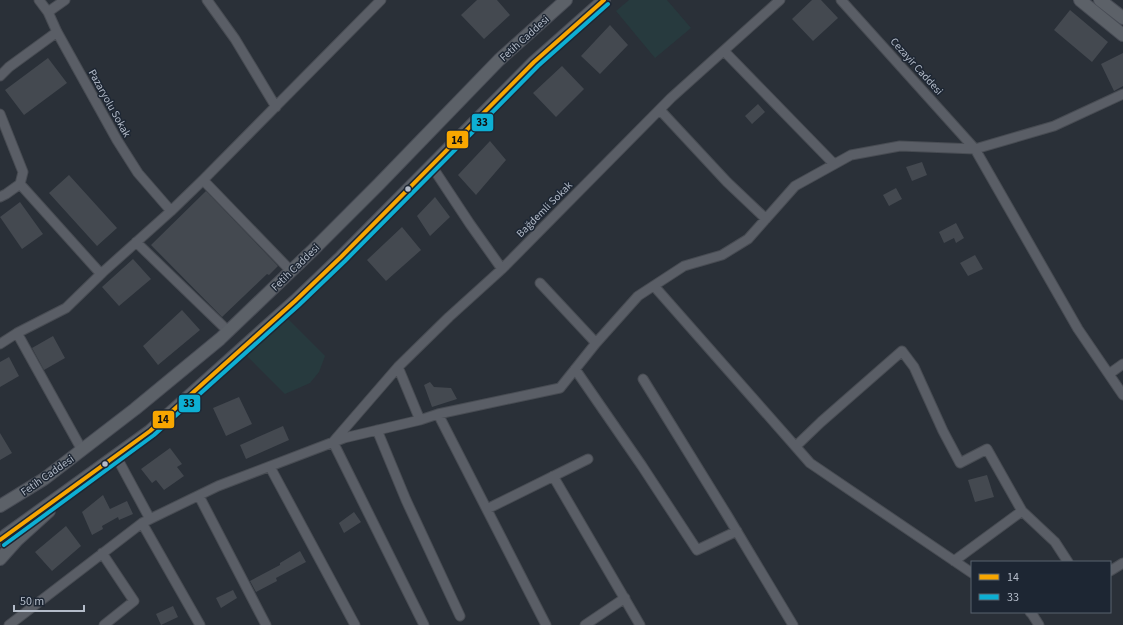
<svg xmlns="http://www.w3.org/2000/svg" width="1123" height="625" viewBox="0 0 1123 625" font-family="'Source Sans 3',sans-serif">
  <rect width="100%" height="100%" fill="#2a3038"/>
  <!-- green -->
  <path fill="#273a3e" d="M629 0H667L691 28 655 58 616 11Z
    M286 317 325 356 319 372 310 383 285 394 246 355Z"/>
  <!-- building -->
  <path fill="#444950" d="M477 0H497L510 15 484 39 461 15Z
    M812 0H821L838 18 813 41 792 19Z
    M1070 10 1108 42 1092 62 1054 30Z
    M610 25 628 45 600 74 581 56Z
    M1123 53V86L1114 91 1101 64Z
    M48 58 67 83 24 115 5 90Z
    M562 66 584 89 556 117 533 93Z
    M758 104 765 112 752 124 745 116Z
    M490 141 506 160 476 195 458 175Z
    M922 162 927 175 912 181 906 167Z
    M69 175 117 228 97 246 49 193Z
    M896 188 902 199 889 206 883 195Z
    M206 191 278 266 269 275 267 274 222 317 151 245Z
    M435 197 450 217 430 236 417 216Z
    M20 202 43 234 22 249 0 217Z
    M956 223 964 238 956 243 954 238 944 243 939 232Z
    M402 227 421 250 386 281 367 260Z
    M975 255 983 269 968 276 960 263Z
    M133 259 151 279 119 306 102 287Z
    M182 310 200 330 158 365 143 346Z
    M53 336 65 358 44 370 32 348Z
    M9 357 19 376 0 387V362Z
    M430 382 434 387 451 388 457 399 432 407 424 385Z
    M239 397 252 424 226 436 213 408Z
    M283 426 289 440 246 459 240 445Z
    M0 433 12 453 0 460Z
    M170 448 182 464 177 467 184 476 164 490 156 480 152 483 141 469Z
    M987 475 994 497 975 502 968 480Z
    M103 495 110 509 127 501 133 514 119 520 118 517 102 526 103 529 92 535 82 512Z
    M354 512 361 522 344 533 339 523Z
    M66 526 81 546 52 571 35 552Z
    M300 551 306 562 276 578 277 581 256 592 250 581 280 565V563Z
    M233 590 237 598 221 608 216 598Z
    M173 606 178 617 161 625 156 614Z"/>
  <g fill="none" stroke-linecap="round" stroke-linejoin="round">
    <!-- minor casing -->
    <g stroke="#484c53" stroke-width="11">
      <path id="minor" d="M39 0 48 12 57 32 117 140 138 173 171 211
        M207 0 235 39 276 107
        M841 0 975 149 1078 329 1123 395
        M48 12 65 0
        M724 51 834 164
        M0 76 9 67 57 32
        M660 110 727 182 766 219
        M0 114 23 172 20 184 6 194 0 197
        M431 165 470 224 502 269
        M203 180 291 271
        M20 184 101 274
        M136 242 228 331
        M540 283 596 343
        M654 286 810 463 972 573
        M17 333 82 450
        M0 344 17 333 66 308 103 272 171 211 203 180 381 0
        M398 367 420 420
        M575 369 642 466 697 550 737 531
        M1109 374 1123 364
        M643 379 727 515 793 625
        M438 414 546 625
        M377 430 406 500 460 616
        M796 446 821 422 902 351 914 367 943 431 960 463 987 449 1022 511
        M116 456 150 519
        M270 467 355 625
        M553 476 640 625
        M199 496 266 625
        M487 509 588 459
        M142 523 200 625
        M102 553 134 601 104 625
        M954 561 1022 511 1055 542 1068 562
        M1110 571 1123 563
        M1030 612 1032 614 1039 625
        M9 625 142 523 150 519 218 486 344 438 420 420 438 414 560 388 596 343 638 296 684 266 722 255 748 239 795 186 851 155 900 146 975 149 1054 126 1123 94
        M424 625 333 442 398 367 449 317 502 269 671 98 780 0
        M585 625 625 598"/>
    </g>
    <!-- major casing -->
    <g stroke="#484c55" stroke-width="14">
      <path id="major" d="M1080 0 1123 35
        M1100 0 1123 18
        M0 506 44 479 135 409 220 339 313 250 379 184 499 60 566 0
        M0 540 6 535 150 431 295 301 341 257 534 62 604 0
        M0 559 17 540 49 511"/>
    </g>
    <!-- minor -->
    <use href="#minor" stroke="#5a5e66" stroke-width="9"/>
    <!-- major -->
    <use href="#major" stroke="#5c6168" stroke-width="12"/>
    <!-- bus-1 casing -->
    <g stroke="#1d2633" stroke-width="7">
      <path id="bus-1" d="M0 540 150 431 295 301 341 257 534 62 604 0"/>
    </g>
    <!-- bus-2 casing -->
    <g stroke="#1d2633" stroke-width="7">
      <path id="bus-2" d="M4 545 154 435 299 305 345 261 538 66 608 4"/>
    </g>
    <!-- bus-1 -->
    <use href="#bus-1" stroke="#f7a600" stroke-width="4"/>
    <!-- bus-2 -->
    <use href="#bus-2" stroke="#0dafd3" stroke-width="4"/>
  </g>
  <!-- markers -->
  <g fill="#b4bcc9" stroke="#1d2633" stroke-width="1.5">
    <circle cx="408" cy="189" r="3.5"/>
    <circle cx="105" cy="464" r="3.5"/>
  </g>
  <g text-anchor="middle" stroke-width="3" stroke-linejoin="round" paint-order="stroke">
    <!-- street labels -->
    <g font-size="11" fill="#b4bcc9" stroke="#1d2633">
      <text transform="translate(524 38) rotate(-42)" y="4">Fetih Caddesi</text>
      <text transform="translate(917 66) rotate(48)" y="4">Cezayir Caddesi</text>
      <text transform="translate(110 103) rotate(61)" y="4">Pazaryolu Sokak</text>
      <text transform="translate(544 209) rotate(-45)" y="4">Bağdemli Sokak</text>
      <text transform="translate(295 267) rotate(-44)" y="4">Fetih Caddesi</text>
      <text transform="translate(47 475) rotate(-35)" y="4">Fetih Caddesi</text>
    </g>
  </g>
  <g stroke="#1d2633" stroke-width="1.5">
    <rect x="471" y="113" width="23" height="19" rx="4" fill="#0dafd3"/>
    <rect x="446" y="130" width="23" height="19" rx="4" fill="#f7a600"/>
    <rect x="178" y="394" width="23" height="19" rx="4" fill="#0dafd3"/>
    <rect x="152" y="410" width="23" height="19" rx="4" fill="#f7a600"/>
  </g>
  <g font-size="11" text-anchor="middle" font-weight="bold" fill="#111">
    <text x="482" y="126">33</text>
    <text x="457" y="144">14</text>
    <text x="189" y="407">33</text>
    <text x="163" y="423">14</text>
  </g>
  <!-- legend -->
  <rect x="971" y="561" width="140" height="52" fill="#1d2633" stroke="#59626f"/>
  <rect x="979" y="574" width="20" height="6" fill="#f7a600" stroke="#59626f"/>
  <text x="1007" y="581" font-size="12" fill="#b4bcc9">14</text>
  <rect x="979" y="594" width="20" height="6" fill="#0dafd3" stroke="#59626f"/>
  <text x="1007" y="601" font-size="12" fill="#b4bcc9">33</text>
  <!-- scale -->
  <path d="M14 605v6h70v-6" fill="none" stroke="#b4bcc9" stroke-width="2"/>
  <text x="20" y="605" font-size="12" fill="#b4bcc9" stroke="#1d2633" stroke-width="3" paint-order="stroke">50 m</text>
</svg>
